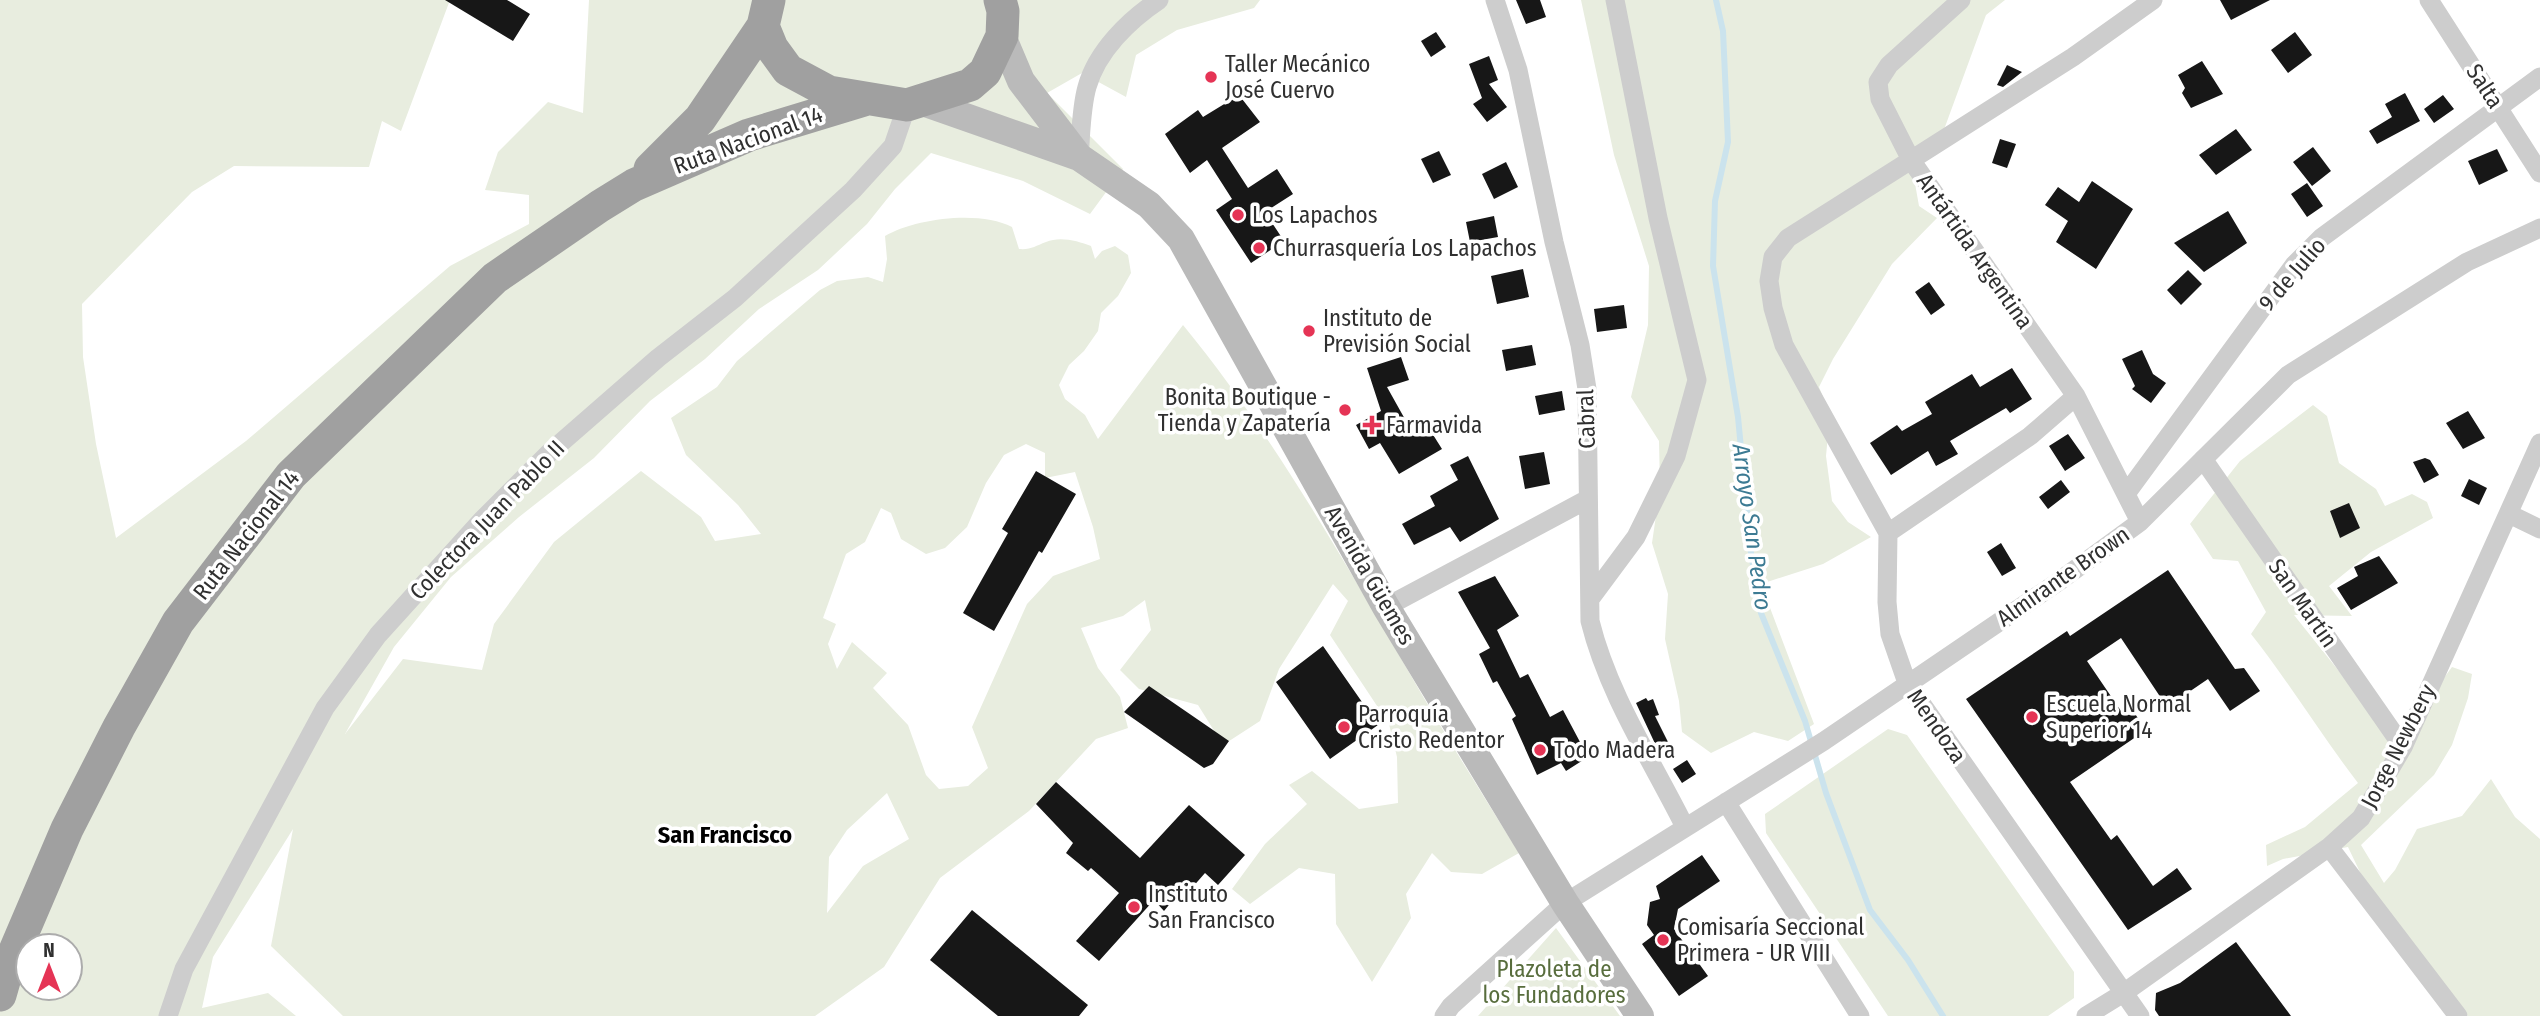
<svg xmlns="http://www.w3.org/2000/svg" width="2540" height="1016" viewBox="0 0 2540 1016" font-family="'Fira Sans Condensed',sans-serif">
  <rect width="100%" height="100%" fill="#fff"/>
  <!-- green -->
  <path fill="#e8eddf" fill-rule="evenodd" d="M0 0H450L401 131 382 121 369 167 234 166 192 192 82 304 83 357 96 444 116 538 246 441 450 266 529 224V195L485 190 498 152 548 102 583 113 589 0H1260L1254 8 1177 30 1136 55 1126 97 1082 73 1047 93 1123 169 1090 214 1023 181 931 153 895 189 867 224 818 270 759 309 705 359 650 401 594 458 519 517 451 577 394 647 345 734 403 659 482 670 494 624 554 542 641 471 701 517 715 541 761 534 738 505 686 455 671 418 717 387 737 361 820 290 837 281 868 277 883 282 887 259 885 236C915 218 981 210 1012 227L1019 249C1031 250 1035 246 1046 242 1060 236 1078 241 1091 246L1095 259 1102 251 1115 246 1128 255 1131 273 1118 296 1101 313 1098 331 1084 351 1069 365 1059 385 1065 399 1085 415 1098 439 1183 325C1270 431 1337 549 1406 667 1442 730 1481 792 1519 853L1482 874 1451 872 1432 853 1406 894 1411 918 1372 982 1336 924 1335 874 1299 868 1250 904 1232 889 1265 844 1307 804 1289 785 1312 771 1359 809 1398 803 1397 757 1389 724 1330 635 1348 601 1333 584 1279 669 1260 721 1223 745 1198 705 1139 689 1120 670 1151 630 1145 600 1123 616 1081 628 1098 668 1120 697 1128 728 1096 739 1029 811 940 878 884 967 815 1016H343L271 946 293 829 213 957 202 1008 268 993 296 1016H0ZM1026 444 1045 453V478L1075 472 1093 527 1100 559 1053 576 1027 604 972 727 988 768 968 786 939 789 926 775 908 725 873 688 887 673 852 642 837 669 828 644 836 624 823 618 846 554 865 542 881 508 891 513 901 539 926 554 945 548 967 527 986 483 1004 455ZM887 793 909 839 863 866 827 913 829 857 847 830ZM28 946H70V988H28Z
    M1581 0H2005L1986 15 1942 135 1911 161 1919 206 1937 218 1892 264 1833 359 1819 387 1830 414 1826 456 1832 501 1848 522 1871 537 1823 564 1761 584 1814 724 1788 741 1754 732 1711 753 1682 732 1679 701 1665 639 1668 594 1652 543 1660 488 1659 441 1631 397 1648 325 1649 266 1614 155Z
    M2313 405 2327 416 2339 463 2376 489 2385 506 2412 494 2427 502 2433 518 2371 552 2329 586 2352 616 2294 615 2350 685 2393 747 2452 667 2472 674 2468 698 2452 745 2434 775 2361 845 2384 883 2395 870 2417 829 2462 816 2491 779 2515 817 2540 839V1016H2468L2369 891 2348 847 2283 859 2267 866 2266 845 2305 827 2358 783C2321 735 2289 682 2251 634L2266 612 2238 561 2213 559 2190 524 2240 461Z
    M1888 729 1907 735 2074 972V998L2048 1016H1888L1766 833 1765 814Z
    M1556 928 1620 1016H1478Z"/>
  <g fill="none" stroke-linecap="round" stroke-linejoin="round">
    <!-- stream -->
    <path stroke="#cbe3ed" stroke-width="6" d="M1716 0 1723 31 1728 142 1715 201 1713 266 1738 417 1751 553 1761 613 1805 721 1826 793 1870 910 1908 960 1943 1016"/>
  </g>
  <!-- building -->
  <path fill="#171717" d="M445 0H507L530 14 513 41Z
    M1516 0H1540L1546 17 1526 24Z
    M2220 0H2270L2231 20Z
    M1436 32 1446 47 1431 57 1421 41Z
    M2295 32 2312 55 2288 73 2271 50Z
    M1489 56 1498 80 1489 84 1507 107 1487 122 1473 104 1482 98 1469 64Z
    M2202 61 2223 94 2191 108 2182 93 2185 88 2178 75Z
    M2007 65 2022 72 2003 87 1997 85Z
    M2405 93 2420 121 2377 144 2369 131 2392 117 2385 104Z
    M1239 95 1260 122 1222 148 1248 188 1277 169 1293 194 1265 212 1284 241 1251 263 1216 210 1232 199 1207 160 1190 173 1165 134 1198 110 1203 117Z
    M2443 95 2454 109 2434 123 2424 109Z
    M2236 129 2252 150 2216 175 2199 155Z
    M2000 139 2016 144 2007 168 1992 163Z
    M2313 147 2331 171 2312 186 2293 162Z
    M2497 149 2508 171 2479 185 2468 161Z
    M1439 151 1451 175 1433 183 1421 159Z
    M1506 162 1518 187 1494 199 1482 174Z
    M2092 181 2133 209 2096 269 2056 242 2068 221 2045 205 2058 187 2079 202Z
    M2307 183 2323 206 2307 217 2291 194Z
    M2228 211 2247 243 2204 272 2174 243Z
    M1494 216 1498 237 1470 242 1466 222Z
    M1523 269 1529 297 1497 304 1491 276Z
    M2188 270 2202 284 2181 305 2167 290Z
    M1929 282 1945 305 1931 315 1915 292Z
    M1624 305 1627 328 1597 332 1594 309Z
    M1532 345 1536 365 1506 371 1502 350Z
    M2142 350 2153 374 2166 383 2151 403 2132 389 2135 386 2122 359Z
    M1401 357 1409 380 1387 387 1411 430 1425 422 1442 449 1399 474 1380 443 1369 449 1356 425 1381 411 1367 368Z
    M2012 368 2032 399 2010 413 2006 408 1950 441 1958 454 1936 466 1928 451 1891 475 1870 443 1897 425 1902 431 1932 414 1925 402 1972 374 1980 387Z
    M1562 391 1565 410 1539 415 1535 396Z
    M2468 411 2485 438 2463 449 2446 423Z
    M2068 434 2085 458 2065 471 2049 446Z
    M1544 452 1550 484 1525 489 1519 456Z
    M1468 456 1499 519 1460 542 1450 527 1414 545 1402 524 1435 506 1430 496 1458 480 1450 465Z
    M2425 458 2430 460 2439 475 2424 483 2413 462Z
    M1036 471 1076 494 1042 553 1039 551 994 631 963 613 1008 533 1002 529Z
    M2469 479 2487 488 2479 505 2461 496Z
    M2061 480 2070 492 2048 509 2039 497Z
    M2349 503 2360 528 2340 538 2330 511Z
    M2001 543 2016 568 2002 576 1987 552Z
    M2379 556 2398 583 2351 610 2337 588 2358 576 2354 567Z
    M2168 570 2235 669 2244 668 2260 691 2230 711 2208 679 2167 707 2121 638 2087 661 2121 711 2129 705 2146 730 2070 782 2111 840 2117 835 2153 886 2177 868 2192 889 2128 930 1966 699 2067 631 2070 636Z
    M1495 576 1519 616 1497 630 1520 678 1528 674 1550 717 1563 710 1588 757 1566 771 1561 763 1537 775 1512 719 1516 716 1497 681 1493 683 1479 654 1490 648 1458 592Z
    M1323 646 1378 725 1330 759 1276 682Z
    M1149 686 1229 741 1213 764 1204 768 1124 712Z
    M1646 698 1648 701 1653 699 1659 715 1655 716 1669 744 1658 750 1636 703Z
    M1687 760 1696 774 1682 783 1673 769Z
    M1056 782 1140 858 1189 805 1245 855 1218 885 1205 873 1191 889 1186 884 1164 911 1154 900 1099 961 1076 941 1119 893 1091 868 1088 871 1066 853 1073 843 1036 804Z
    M1702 855 1720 881 1678 909 1674 929 1708 976 1679 996 1642 944 1654 935 1647 925 1650 902 1660 899 1656 886Z
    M972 910 1088 1005 1079 1016H998L930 960Z
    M2236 942 2291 1016H2159L2155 1010 2156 993 2180 983Z"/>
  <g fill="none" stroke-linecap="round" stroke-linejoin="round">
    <!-- minor -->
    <path stroke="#cdcdcd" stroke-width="19" d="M1495 0 1518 70 1554 242 1580 345 1587 389 1590 621C1608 694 1651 759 1685 827
      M2429 0 2540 173
      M1079 157C1081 134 1081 108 1087 87 1097 51 1129 20 1159 0
      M2076 396 2030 436 1888 533 1887 602 1890 634 1907 683 2140 1016
      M2203 459 2403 747
      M2126 494 2294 265 2321 238 2540 77
      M2509 514 2540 529
      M2140 522 2076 396 1911 160 2073 57 2153 0
      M1888 533 1784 345 1773 308 1769 281 1773 257 1788 238 1911 160 1880 99 1878 82 1889 65 1961 0
      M1590 599 1636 537 1676 456 1697 380 1658 218 1615 0
      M1386 607 1588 499
      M1726 802 1860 1016
      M2329 847 2458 1016
      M168 1016 184 969 325 708 378 635 483 519 548 454 658 358 735 298 853 190 893 146 907 105
      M1444 1016 1451 1006 1565 903 1824 741 2058 582 2140 522 2288 375 2467 262 2540 228
      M2086 1016 2125 992 2329 847 2361 818 2403 747 2540 443"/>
    <!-- secondary -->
    <path stroke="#bababa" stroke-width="28" d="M1002 36 1021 81 1079 157
      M920 101 1079 157 1149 205 1181 239 1386 607 1565 903 1640 1016"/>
    <!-- trunk -->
    <path stroke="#a0a0a0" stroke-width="33" d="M769 0 763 26 772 48 788 70 829 92 907 105 970 85 985 72 1002 36 1003 11 1000 0
      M650 169 700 119 763 26
      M0 995 8 967 67 829 119 727 178 622 291 475 495 278 600 206 634 185 749 135 864 100"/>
  </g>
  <!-- markers -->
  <g fill="#e53455" stroke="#fff" stroke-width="2.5">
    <circle cx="1211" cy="77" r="7"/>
    <circle cx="1238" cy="215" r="7"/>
    <circle cx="1259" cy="248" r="7"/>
    <circle cx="1309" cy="331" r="7"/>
    <circle cx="1345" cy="410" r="7"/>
    <path d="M1368.5 414.5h7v7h7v7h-7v7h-7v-7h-7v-7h7z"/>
    <circle cx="2032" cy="717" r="7"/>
    <circle cx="1344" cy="727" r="7"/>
    <circle cx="1540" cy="750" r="7"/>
    <circle cx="1134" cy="907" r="7"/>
    <circle cx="1663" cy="940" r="7"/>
  </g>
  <g text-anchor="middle" stroke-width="7" stroke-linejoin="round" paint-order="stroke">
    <!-- poi labels -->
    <g font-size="23" fill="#303030" stroke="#fff" text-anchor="start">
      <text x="1225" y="72">Taller Mecánico<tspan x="1225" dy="26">José Cuervo</tspan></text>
      <text x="1252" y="223">Los Lapachos</text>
      <text x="1273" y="256">Churrasquería Los Lapachos</text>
      <text x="1323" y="326">Instituto de<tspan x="1323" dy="26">Previsión Social</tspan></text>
      <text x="1331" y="405" text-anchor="end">Bonita Boutique -<tspan x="1331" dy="26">Tienda y Zapatería</tspan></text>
      <text x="1386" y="433">Farmavida</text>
      <text x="2046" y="712">Escuela Normal<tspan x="2046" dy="26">Superior 14</tspan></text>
      <text x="1358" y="722">Parroquía<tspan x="1358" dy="26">Cristo Redentor</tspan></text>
      <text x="1554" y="758">Todo Madera</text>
      <text x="1148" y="902">Instituto<tspan x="1148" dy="26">San Francisco</tspan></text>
      <text x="1677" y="935">Comisaría Seccional<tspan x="1677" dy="26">Primera - UR VIII</tspan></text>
    </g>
    <!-- street labels -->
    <g font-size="23" fill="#303030" stroke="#fff">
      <text transform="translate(2485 86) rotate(57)" y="8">Salta</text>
      <text transform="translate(748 140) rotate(-20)" y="8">Ruta Nacional 14</text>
      <text transform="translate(1975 251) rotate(55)" y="8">Antártida Argentina</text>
      <text transform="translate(2292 274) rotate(-49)" y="8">9 de Julio</text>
      <text transform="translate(1586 419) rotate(-92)" y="8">Cabral</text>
      <text transform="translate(487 520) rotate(-46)" y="8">Colectora Juan Pablo II</text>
      <text transform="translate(246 535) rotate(-52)" y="8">Ruta Nacional 14</text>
      <text transform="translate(1370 575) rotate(60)" y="8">Avenida Güemes</text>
      <text transform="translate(2063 576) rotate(-35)" y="8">Almirante Brown</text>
      <text transform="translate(2303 603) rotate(55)" y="8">San Martín</text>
      <text transform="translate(1937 726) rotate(55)" y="8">Mendoza</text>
      <text transform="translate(2398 746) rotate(-63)" y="8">Jorge Newbery</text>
    </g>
    <!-- park labels -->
    <g font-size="23" fill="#586d3d" stroke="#fff">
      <text x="1554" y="977">Plazoleta de<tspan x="1554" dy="26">los Fundadores</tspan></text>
    </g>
    <!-- water labels -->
    <g font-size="24" font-style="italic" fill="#3d7b93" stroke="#fff">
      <text transform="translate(1752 527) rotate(82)" y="8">Arroyo San Pedro</text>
    </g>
    <!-- neighbourhood labels -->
    <g font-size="24" font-weight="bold" fill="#000" stroke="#fff">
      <text x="725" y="843">San Francisco</text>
    </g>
  </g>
  <!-- north arrow -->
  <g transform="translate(49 967)"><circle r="33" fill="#ffffff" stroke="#acacac" stroke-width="2"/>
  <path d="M0-5L12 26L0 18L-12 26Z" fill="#e53455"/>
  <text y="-10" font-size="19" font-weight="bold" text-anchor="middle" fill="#303030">N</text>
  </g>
</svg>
